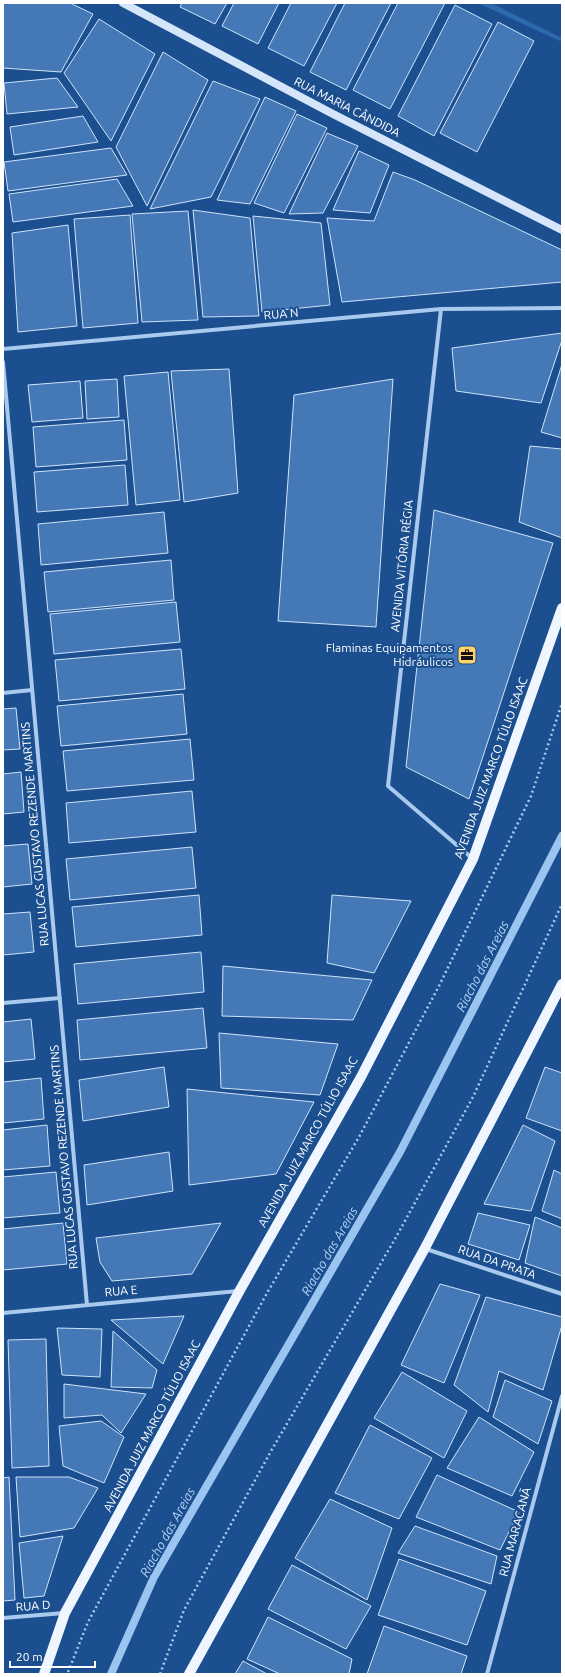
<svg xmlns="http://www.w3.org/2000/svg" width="565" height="1677" viewBox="0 0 565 1677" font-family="Ubuntu,sans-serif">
  <rect width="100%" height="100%" fill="#1b4f8f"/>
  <!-- green -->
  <path fill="#2e69ad" d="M478 3H491L562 38V42Z"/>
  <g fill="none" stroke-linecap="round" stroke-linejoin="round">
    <!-- stream -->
    <path stroke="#9cc4f0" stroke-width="8" d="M111 1674 154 1577 400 1152 562 836"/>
  </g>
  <!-- building -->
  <path fill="#4478b7" stroke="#cfe3fa" d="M3 3H70L93 14 61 72 3 68Z
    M182 3H227L215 24 180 7Z
    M234 3H279L258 44 222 26Z
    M291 3H337L304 66 268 48Z
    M345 3H391L346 90 310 72Z
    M398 3H445L390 109 353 90Z
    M455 5 492 24 434 136 398 116Z
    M99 19 155 54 111 141 64 73Z
    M498 22 534 41 477 152 440 133Z
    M163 52 208 80 147 206 116 147Z
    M57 78 78 107 7 114 4 83Z
    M213 81 260 99 211 197 150 209Z
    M265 97 296 111 250 204 217 200Z
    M297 114 327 128 284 213 254 203Z
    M83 116 98 142 14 155 10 127Z
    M327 133 358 146 323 213 289 214Z
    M111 148 127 175 8 191 4 162Z
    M359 151 389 165 370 213 333 210Z
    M393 172 415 180 562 250V282L342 302 327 218 374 221Z
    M117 179 133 206 13 222 9 194Z
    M193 210 250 218 259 316 203 317Z
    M188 211 198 320 142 322 132 214Z
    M130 215 138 323 83 328 74 219Z
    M253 216 321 223 330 305 262 312Z
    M68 225 77 326 18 332 12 233Z
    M562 333V340L541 403 456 391 452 348Z
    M562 364V438L541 432Z
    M229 369 238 493 184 502 171 371Z
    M168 372 180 500 136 505 124 376Z
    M117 379 119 417 87 419 85 381Z
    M393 379 376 627 278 621 294 395Z
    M80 381 83 418 32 422 28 385Z
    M124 420 127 460 36 467 33 427Z
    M530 446 562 449V538L519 522Z
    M125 465 128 505 37 512 34 472Z
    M434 510 553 543 469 799 406 767Z
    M164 512 168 553 41 565 38 524Z
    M171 560 174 600 48 612 44 572Z
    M176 602 180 642 54 654 50 614Z
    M181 649 185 689 59 701 55 660Z
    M183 694 187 734 61 746 57 706Z
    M16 708 20 749 3 750V709Z
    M190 739 194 780 67 791 63 751Z
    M21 772 24 812 3 814V774Z
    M192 791 196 832 69 843 66 803Z
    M28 844 32 884 3 887V846Z
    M192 847 196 888 70 900 66 859Z
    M199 895 202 935 76 947 72 907Z
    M332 895 411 901 374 973 327 963Z
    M30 912 34 952 3 955V914Z
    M201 952 204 992 78 1004 74 964Z
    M223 966 372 980 353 1020 222 1016Z
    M203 1008 207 1048 80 1060 77 1020Z
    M31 1019 35 1059 3 1062V1022Z
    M219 1033 338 1044 320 1095 221 1088Z
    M164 1067 169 1107 83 1121 79 1080Z
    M545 1067 562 1073V1131L526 1118Z
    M41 1078 44 1119 3 1123V1082Z
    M187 1089 314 1102 276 1174 189 1185Z
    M47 1125 50 1166 3 1170V1130Z
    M523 1125 555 1141 531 1211 484 1204Z
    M169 1152 173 1191 87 1205 84 1165Z
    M554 1170 562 1174V1219L542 1211Z
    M56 1172 60 1213 3 1218V1177Z
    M478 1213 530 1225 519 1260 468 1244Z
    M535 1217 562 1228V1276L525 1263Z
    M63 1223 67 1264 3 1270V1229Z
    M221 1223 192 1274 112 1281 100 1262 96 1238Z
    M440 1284 480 1295 444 1383 401 1365Z
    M486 1297 562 1317V1325L543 1390 499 1371 488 1412 454 1385Z
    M184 1316 163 1364 111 1320Z
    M57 1328 102 1329 100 1377 62 1375Z
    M113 1331 157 1370 152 1388 111 1387Z
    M46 1339 49 1466 12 1468 8 1340Z
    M402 1372 467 1411 444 1458 374 1418Z
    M505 1380 552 1401 538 1444 493 1417Z
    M64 1384 146 1394 121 1433 102 1415 64 1418Z
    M479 1417 534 1452 512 1496 447 1468Z
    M101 1421 124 1437 104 1483 63 1466 59 1426Z
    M370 1425 432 1458 399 1519 335 1493Z
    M437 1475 519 1512 500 1550 416 1517Z
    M9 1477 15 1600 3 1601V1478Z
    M16 1477H69L98 1488 74 1528 20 1537Z
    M330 1499 392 1528 367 1600 295 1558Z
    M415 1526 497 1556 491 1584 398 1553Z
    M63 1536 44 1596 24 1598 19 1543Z
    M399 1559 486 1591 467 1645 378 1615Z
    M292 1565 371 1606 346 1649 268 1609Z
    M268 1617 352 1659 349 1674H280L247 1659Z
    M384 1626 467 1656 461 1674H367Z
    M243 1661 267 1674H235Z"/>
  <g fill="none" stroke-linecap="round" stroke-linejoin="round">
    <!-- path -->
    <path stroke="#a9c9ee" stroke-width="2.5" stroke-dasharray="2 3" stroke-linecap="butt" d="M68 1672 88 1622 267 1293 359 1137 440 984 531 796 562 703
      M160 1674 184 1610 271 1451 395 1239 473 1097 562 904"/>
    <!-- street -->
    <path stroke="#a9c9ee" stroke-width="4" d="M441 309 388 786 473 859
      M3 349 441 309 562 308
      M3 362 87 1305
      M3 693 32 690
      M3 1003 60 998
      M426 1249 562 1294
      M3 1313 238 1291
      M3 1618 64 1613
      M487 1674 562 1396"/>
    <!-- secondary -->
    <path stroke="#d6e6fa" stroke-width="8" d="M123 3 333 114 562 230"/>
    <!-- primary -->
    <path stroke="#f0f6ff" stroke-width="10" d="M44 1674 65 1613 240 1290 361 1077 473 859 562 608
      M189 1674 425 1248 562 984"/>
  </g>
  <!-- icons -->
  <defs>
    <g id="office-square" transform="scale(1)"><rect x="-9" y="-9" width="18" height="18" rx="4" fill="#ffd166" stroke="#1b4f8f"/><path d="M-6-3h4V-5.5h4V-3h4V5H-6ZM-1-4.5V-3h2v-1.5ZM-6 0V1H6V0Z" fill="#111"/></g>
  </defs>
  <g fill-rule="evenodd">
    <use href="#office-square" x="467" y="655"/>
  </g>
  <g text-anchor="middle" stroke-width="4" stroke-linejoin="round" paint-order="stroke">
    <!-- street labels -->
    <g font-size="12" fill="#fff" stroke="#1b4f8f">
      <text transform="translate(347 107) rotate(27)" y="4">RUA MARIA CÂNDIDA</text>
      <text transform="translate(281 314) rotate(-5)" y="4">RUA N</text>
      <text transform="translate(402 566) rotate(-84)" y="4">AVENIDA VITÓRIA RÉGIA</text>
      <text transform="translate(491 768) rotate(-70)" y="4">AVENIDA JUIZ MARCO TÚLIO ISAAC</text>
      <text transform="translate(35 834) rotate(-95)" y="4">RUA LUCAS GUSTAVO REZENDE MARTINS</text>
      <text transform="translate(308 1142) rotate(-61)" y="4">AVENIDA JUIZ MARCO TÚLIO ISAAC</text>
      <text transform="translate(64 1157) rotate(-95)" y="4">RUA LUCAS GUSTAVO REZENDE MARTINS</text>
      <text transform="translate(497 1262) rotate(19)" y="4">RUA DA PRATA</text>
      <text transform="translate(121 1291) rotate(-5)" y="4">RUA E</text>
      <text transform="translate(152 1426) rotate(-62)" y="4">AVENIDA JUIZ MARCO TÚLIO ISAAC</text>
      <text transform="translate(515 1532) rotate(-75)" y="4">RUA MARACANÃ</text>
      <text transform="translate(33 1606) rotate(-4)" y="4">RUA D</text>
    </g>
    <!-- poi labels -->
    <g font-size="12" fill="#fff" stroke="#1b4f8f" text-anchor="end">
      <text x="453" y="652">Flaminas Equipamentos<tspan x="453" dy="14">Hidráulicos</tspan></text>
    </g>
    <!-- water labels -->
    <g font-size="13" font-style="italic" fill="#b5d3f5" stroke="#1b4f8f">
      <text transform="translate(482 966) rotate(-63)" y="5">Riacho das Areias</text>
      <text transform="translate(329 1251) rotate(-60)" y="5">Riacho das Areias</text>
      <text transform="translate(167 1532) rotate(-61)" y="5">Riacho das Areias</text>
    </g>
  </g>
  <!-- border -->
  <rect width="565" height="1677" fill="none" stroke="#ffffff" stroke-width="8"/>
  <!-- scale -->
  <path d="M10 1661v6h85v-6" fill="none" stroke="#ffffff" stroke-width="2"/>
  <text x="16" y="1661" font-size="12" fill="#ffffff" stroke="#1b4f8f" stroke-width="3" paint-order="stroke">20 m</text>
</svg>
